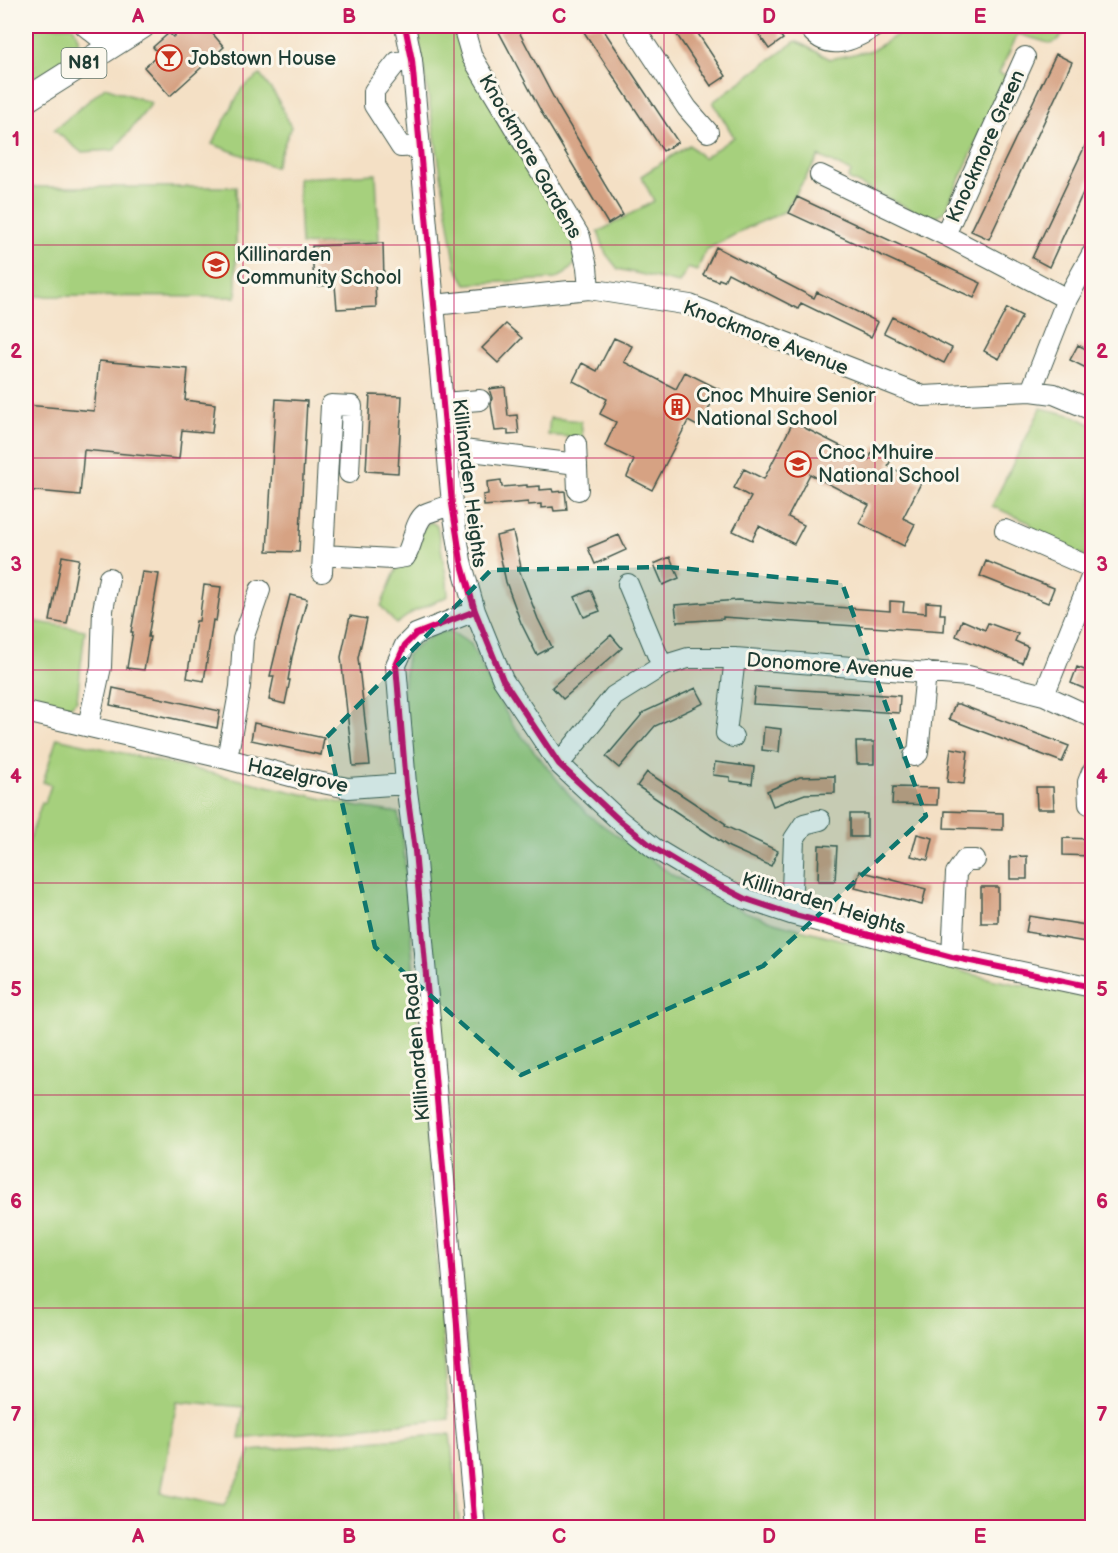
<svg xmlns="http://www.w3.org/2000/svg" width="1118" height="1553" viewBox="0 0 1118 1553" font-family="'Balsamiq Sans',sans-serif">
  <rect width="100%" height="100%" fill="#fbf7ec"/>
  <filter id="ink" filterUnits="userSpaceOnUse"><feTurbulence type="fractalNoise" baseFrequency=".0167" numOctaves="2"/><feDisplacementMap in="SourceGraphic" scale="12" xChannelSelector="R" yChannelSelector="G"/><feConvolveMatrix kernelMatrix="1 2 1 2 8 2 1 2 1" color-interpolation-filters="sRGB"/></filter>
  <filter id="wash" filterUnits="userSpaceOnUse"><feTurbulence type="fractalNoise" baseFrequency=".008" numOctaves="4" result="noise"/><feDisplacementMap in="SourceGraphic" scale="24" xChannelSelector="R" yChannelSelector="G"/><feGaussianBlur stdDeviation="1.35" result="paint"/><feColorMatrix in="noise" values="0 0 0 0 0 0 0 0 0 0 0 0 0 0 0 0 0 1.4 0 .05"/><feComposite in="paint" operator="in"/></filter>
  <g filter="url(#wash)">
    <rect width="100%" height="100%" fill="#f4e0c5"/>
    <!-- green -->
    <path fill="#a6d07d" stroke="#628658" stroke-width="1.5" d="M26 26H71L74 28 79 40C64 68 51 75 26 90Z
      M417 26H457L575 240V264L565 274 555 279 466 284 456 267Z
      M911 26H1075L1052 44 1018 34 999 73 1007 76 945 211 935 217 922 215 848 179 851 172 819 156 784 212 749 227 706 250 697 271 688 268 679 283 618 269 606 254 598 232 654 201 641 176 689 145 703 158 734 137 713 102 796 41 830 59 873 50Z
      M260 75 276 96 291 127 275 167 212 144 242 88Z
      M105 87 152 103 114 150 81 152 54 130Z
      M376 174 379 241 301 245 298 178Z
      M26 187H236V297L26 296Z
      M1041 408 1074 416 1092 425V559L1037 537 1030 523 992 506Z
      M550 418 581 421 583 441 571 440 569 437 548 435Z
      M430 522 437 525 447 581 448 596 413 612 396 624 381 606C393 577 405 542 430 522Z
      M26 620 85 630 77 700 70 707H59L26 698Z
      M450 631 471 644 492 688 513 725 572 798 591 817 674 876 743 911 777 923 995 980 1092 998V1527H484L403 691 407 655C421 643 432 632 450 631Z
      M57 738 359 807 398 813 403 838 449 1419 239 1439 244 1407 177 1401 161 1493 224 1506 251 1451 450 1434 460 1527H26V850L42 802 45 803 51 785 43 782Z"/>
    <g id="blocks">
      <!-- building -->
      <path fill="#d6a283" d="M185 26H206L224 47 170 96 144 67 159 54 153 47 169 33 173 37Z
        M510 26H516L558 106 623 215 608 224 543 115 499 32Z
        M580 26H601L678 142 663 151Z
        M671 26H693L726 76 711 86Z
        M753 26H774L783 39 769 49Z
        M1056 54 1072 62 989 239 971 231Z
        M1092 131V173L1049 267 1032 258Z
        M797 197 981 283 974 298 789 213Z
        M383 243 384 281H375L376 307 337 309 335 285 314 286 312 246Z
        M716 247 814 298 817 292 878 322 871 337 801 303 798 309 728 273 724 281 719 279 718 281 703 275Z
        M1007 308 1022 316 999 359 984 351Z
        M892 317 952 348 944 363 884 333Z
        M506 324 522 338 498 363 482 348Z
        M614 338 632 346 624 362 676 389 685 372 719 389 699 427 688 421 652 490 627 477 634 460 605 446 616 422 600 414 607 399 573 381 582 363 597 371Z
        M1078 345 1092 352V371L1070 360Z
        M99 361 188 369 185 400 215 404 212 433 182 430 179 459 84 450 80 495 26 490V405L94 411Z
        M505 387 508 416 517 415 519 434 508 435V430L495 431 491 405 492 398 489 389Z
        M370 395 402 396 398 473 366 471Z
        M276 399 307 401 299 552 267 551Z
        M793 422 868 460 877 444 894 453 888 466 921 483 903 518 915 524 904 546 859 523 869 505 810 474 788 517 804 525 794 544 759 526 752 540 733 531 751 497 734 488 744 469 764 479Z
        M501 480 502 487 527 485V487L540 486V490L552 489 553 492 565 491 567 510 554 511 553 507 541 508V504L528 505V502L484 506 483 495 488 494 487 482Z
        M513 532 521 567H518L538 619 552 647 537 655 521 623 506 582 496 536Z
        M619 535 626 550 595 564 588 548Z
        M62 556 79 559 67 624 50 621Z
        M670 557 679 578 663 585 654 564Z
        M986 561 1054 588 1048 603 980 576Z
        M142 572 159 574 148 637H150L144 670 127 668 133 632H131Z
        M204 585 221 587 216 621 213 620 204 681 187 678 196 621H199Z
        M591 590 600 611 584 617 575 597Z
        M290 595 307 599 292 657 288 680H290L285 704 269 700 274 676H270L276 651Z
        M738 600 890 611V601L904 602 903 611 926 613V602L941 603 940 614H945L944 632 723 617V619L677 622 675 605Z
        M350 616 367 619 358 658 370 765 353 766 341 657Z
        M962 620 985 630 988 623 1018 634 1015 641 1028 647 1022 663 956 636Z
        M611 635 622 648 563 699 552 687Z
        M1077 667 1092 673V692L1071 683Z
        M755 687 900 696 899 713 753 704Z
        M113 688 220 711 217 728 110 705Z
        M696 688 704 703 655 726 619 768 606 757 644 712Z
        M955 704H959L1069 746 1062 762 949 719Z
        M254 723 324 738 321 755 251 740Z
        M764 727 781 729 779 752 762 750Z
        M856 742H874V764H857Z
        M951 748 968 751 964 784 947 782Z
        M715 762 754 767 752 784 730 781V777L713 775Z
        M647 772 726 824 725 826 778 851 771 866 729 847 637 786Z
        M835 776V793L805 794 773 806 767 791 800 777Z
        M893 787 938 788 937 805 892 804Z
        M1036 787H1053L1054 809H1037Z
        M945 811 1003 813V830L944 828Z
        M850 814H867V837H850Z
        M917 834 933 838 928 860 911 856Z
        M1063 838 1092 839V856L1063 855Z
        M819 845 837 846 835 881H818Z
        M1027 856V879H1010V857Z
        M860 871 926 889 922 905 855 888Z
        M981 887H998V923H981Z
        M1029 916 1092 926V943L1026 932Z"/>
    </g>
  </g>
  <g filter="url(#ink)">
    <use href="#blocks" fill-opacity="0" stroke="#3f554a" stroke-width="1.5"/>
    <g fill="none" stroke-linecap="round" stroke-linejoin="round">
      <!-- minor casing -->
      <g stroke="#3f554a" stroke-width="22">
        <path id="minor" d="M85 26 110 46
          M405 26 412 60 452 504 461 561 475 611 503 680 559 764 619 820 654 848 699 875 746 899 791 914 952 957 1092 987
          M463 26 472 57 580 237 587 267 589 289
          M633 26 687 108 708 132
          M808 26C827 54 854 40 876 26
          M412 60 397 62 374 91V105L401 147 420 146
          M820 175 945 235 1067 299
          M945 235 1025 57
          M434 305 589 289 690 305 923 396 1031 391 1054 394 1092 410
          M1031 391 1067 299 1092 254
          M443 403 480 400
          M576 444 578 490
          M447 448 577 464
          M1005 530 1092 568
          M323 555 392 559 405 557C413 546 414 522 425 514 428 512 447 507 452 504
          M322 572 331 405 352 406 349 473
          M628 584 662 666
          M475 611 416 634 405 645 396 665 406 784 415 851 475 1528
          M1044 695 1092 575
          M26 712 227 759 302 779 348 788 406 784
          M88 726 101 667 103 610 109 578
          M733 737 726 733 735 658
          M914 756 918 753 926 672
          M227 759 240 687 243 639 260 590
          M559 764 614 696 662 666 688 658H735L968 676 1044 695 1092 717
          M1089 804 1088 782 1092 772
          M791 914 794 839 804 824 820 820
          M952 957 956 873 965 860H975"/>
      </g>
      <!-- major casing -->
      <g stroke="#3f554a" stroke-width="26">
        <path id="major" d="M26 100 143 26"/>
      </g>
      <!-- minor -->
      <use href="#minor" stroke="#fff" stroke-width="20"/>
      <!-- major -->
      <use href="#major" stroke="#fff" stroke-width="24"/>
      <!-- cycleway casing -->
      <g stroke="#fbf7ec" stroke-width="10">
        <path id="cycleway" d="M405 26 412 60 452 504 461 561 475 611 503 680 559 764 619 820 654 848 699 875 746 899 791 914 952 957 1092 987
          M475 611 416 634 405 645 396 665 406 784 415 851 475 1528"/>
      </g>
      <!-- cycleway -->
      <use href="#cycleway" stroke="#d6006c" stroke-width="6"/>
    </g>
  </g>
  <!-- marked area -->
  <path fill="#0f766e" fill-opacity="0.2" stroke="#0f766e" stroke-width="4.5" stroke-dasharray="12 8" stroke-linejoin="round" d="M667 567 842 583 926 816 763 966 521 1075 375 947 327 737 491 570Z"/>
  <!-- grid -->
  <path fill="none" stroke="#c2185b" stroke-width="1.5" stroke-opacity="0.55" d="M243 26V1528M454 26V1528M664 26V1528M875 26V1528M26 245H1092M26 458H1092M26 670H1092M26 883H1092M26 1095H1092M26 1308H1092"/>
  <!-- icons -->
  <defs>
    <g id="bar-ring" transform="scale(1.35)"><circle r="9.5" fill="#fbf7ec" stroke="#c8321e" stroke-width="1.5"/><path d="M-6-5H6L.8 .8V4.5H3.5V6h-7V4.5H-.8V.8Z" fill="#c8321e"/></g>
    <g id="school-ring" transform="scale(1.35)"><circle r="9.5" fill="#fbf7ec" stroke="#c8321e" stroke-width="1.5"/><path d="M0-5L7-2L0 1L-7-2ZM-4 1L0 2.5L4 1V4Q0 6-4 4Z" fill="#c8321e"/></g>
    <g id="building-ring" transform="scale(1.35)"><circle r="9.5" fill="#fbf7ec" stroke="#c8321e" stroke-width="1.5"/><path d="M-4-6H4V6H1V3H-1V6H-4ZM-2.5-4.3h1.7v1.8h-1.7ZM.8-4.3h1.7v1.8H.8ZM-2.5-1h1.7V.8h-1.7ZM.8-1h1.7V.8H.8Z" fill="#c8321e"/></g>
  </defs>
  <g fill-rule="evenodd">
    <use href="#bar-ring" x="169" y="58"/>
    <use href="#school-ring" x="216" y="265"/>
    <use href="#building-ring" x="677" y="407"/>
    <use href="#school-ring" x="798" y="464"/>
  </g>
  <g text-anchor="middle" stroke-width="6" stroke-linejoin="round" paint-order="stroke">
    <!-- shield labels -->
    <rect fill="#fbf7ec" stroke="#61756b" stroke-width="1.5" x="61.5" y="48" width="45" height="30" rx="4.5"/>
    <g font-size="18" font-weight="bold" fill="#1f3d34">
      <text x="84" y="69">N81</text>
    </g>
    <!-- poi labels -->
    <g font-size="20" fill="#1f3d34" stroke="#fbf7ec" text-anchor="start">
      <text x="188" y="65">Jobstown House</text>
      <text x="236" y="261">Killinarden<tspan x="236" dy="23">Community School</tspan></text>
      <text x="696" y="402">Cnoc Mhuire Senior<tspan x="696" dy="23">National School</tspan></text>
      <text x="818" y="459">Cnoc Mhuire<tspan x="818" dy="23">National School</tspan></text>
    </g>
    <!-- street labels -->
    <g font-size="20" fill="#1f3d34" stroke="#fbf7ec">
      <text transform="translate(985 146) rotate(-66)" y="7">Knockmore Green</text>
      <text transform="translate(531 156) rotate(60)" y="7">Knockmore Gardens</text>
      <text transform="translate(766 337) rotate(21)" y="7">Knockmore Avenue</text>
      <text transform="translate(470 483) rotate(83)" y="7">Killinarden Heights</text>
      <text transform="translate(830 665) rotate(4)" y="7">Donomore Avenue</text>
      <text transform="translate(298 775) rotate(12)" y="7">Hazelgrove</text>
      <text transform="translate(824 903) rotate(17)" y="7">Killinarden Heights</text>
      <text transform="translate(416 1047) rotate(-95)" y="7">Killinarden Road</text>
    </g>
  </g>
  <!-- margin -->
  <rect width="1118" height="1553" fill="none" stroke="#fbf7ec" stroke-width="66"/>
  <rect x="33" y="33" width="1052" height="1487" fill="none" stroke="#c2185b" stroke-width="2"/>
  <g font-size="20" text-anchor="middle" font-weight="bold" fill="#c2185b">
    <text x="138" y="23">A</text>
    <text x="349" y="23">B</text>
    <text x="559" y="23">C</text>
    <text x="769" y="23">D</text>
    <text x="980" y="23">E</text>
    <text x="16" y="146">1</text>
    <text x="1102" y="146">1</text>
    <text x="16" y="358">2</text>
    <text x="1102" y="358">2</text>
    <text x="16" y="571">3</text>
    <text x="1102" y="571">3</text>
    <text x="16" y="783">4</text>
    <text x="1102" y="783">4</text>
    <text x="16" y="996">5</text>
    <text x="1102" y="996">5</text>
    <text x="16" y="1208">6</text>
    <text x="1102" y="1208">6</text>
    <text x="16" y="1421">7</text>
    <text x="1102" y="1421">7</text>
    <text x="138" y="1543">A</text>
    <text x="349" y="1543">B</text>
    <text x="559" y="1543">C</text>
    <text x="769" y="1543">D</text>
    <text x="980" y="1543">E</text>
  </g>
</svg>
